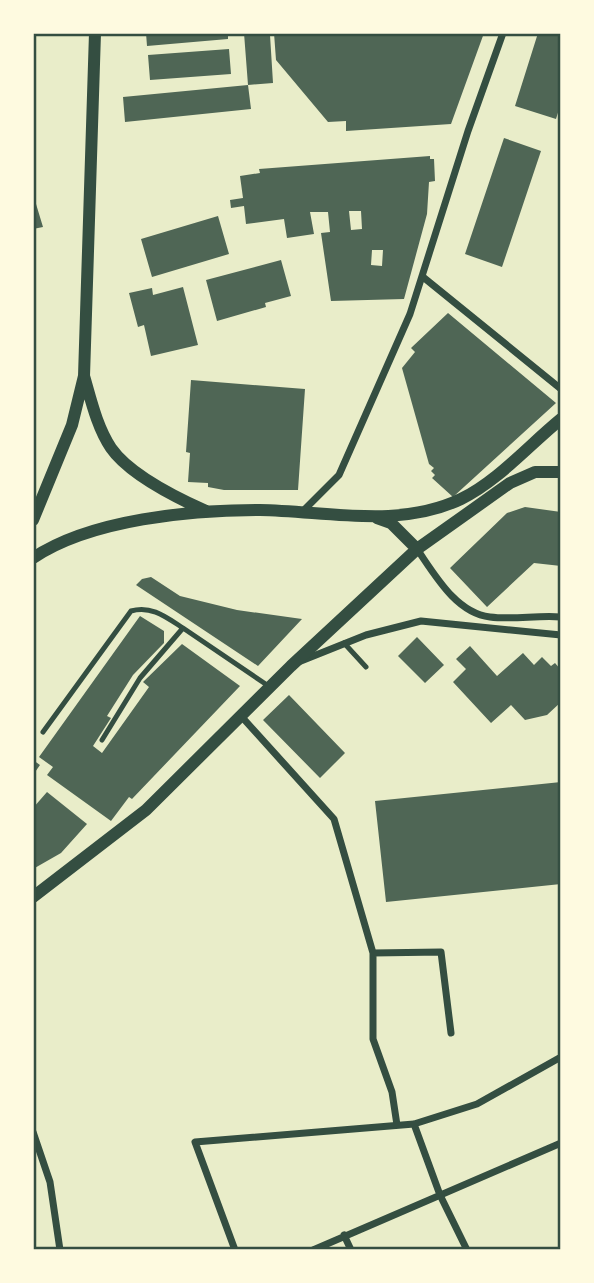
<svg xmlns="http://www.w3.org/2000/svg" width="594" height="1283" viewBox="0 0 594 1283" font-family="Literata,serif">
  <rect width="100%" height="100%" fill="#e9edc9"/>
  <!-- building -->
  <path fill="#4f6655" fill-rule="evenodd" d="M146 33H228V39L147 46Z
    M244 33 270 35 273 83 248 85Z
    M274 33H484L451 124 346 131V121L328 122 276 60Z
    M538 33H561V103L556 119 515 106Z
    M229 49 231 74 150 80 148 55Z
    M248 85 251 109 125 122 123 97Z
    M504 138 541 151 502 267 465 254Z
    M430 156V159H434L435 181 429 182 427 214 404 299 331 301 321 233 330 232 328 212H310L314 234 287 238 284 219 246 224 244 206 231 208 230 200 243 198 240 176 260 173 259 169ZM349 211H361L362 229 351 230ZM372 250H383L382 266 371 265Z
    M33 194 43 227 33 229Z
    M218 216 229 254 152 277 141 239Z
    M281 260 291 296 265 303 266 307 217 321 206 280Z
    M183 287 198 345 151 356 144 325 138 327 129 293 152 288 153 295Z
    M448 313 556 403 453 497 432 478 435 475 431 471 434 468 429 464 402 368 415 352 411 348Z
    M191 380 305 389 298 490H224L208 487V483L188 482 190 453 186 452Z
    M525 507 561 512V566L534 563 487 607 450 568 507 513Z
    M151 577 180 596 237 610 302 619 258 666 136 585 142 579Z
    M140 616 164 631V643L133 675 107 716 111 718 93 746 102 753 149 687 143 682 182 644 240 686 132 799 129 797 111 821 47 775 53 767 39 757Z
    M417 637 444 665 425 683 398 656Z
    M470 646 497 676 523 653 534 665 542 657 551 666 555 663 561 670V702L547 715 525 720 511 705 491 723 453 682 466 669 456 659Z
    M289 695 345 753 320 778 263 720Z
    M33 760 40 765 33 775Z
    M561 782V884L386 902 375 801Z
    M47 792 87 824 61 853 33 869V808Z"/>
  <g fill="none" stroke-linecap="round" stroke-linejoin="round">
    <!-- service -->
    <path stroke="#344e41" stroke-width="5" d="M344 643 366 667
      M43 732 131 611C151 605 166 617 183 628
      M102 740 140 678 183 628 270 687"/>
    <!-- minor -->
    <path stroke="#344e41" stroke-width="7" d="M423 277 561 389
      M302 512 339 475 410 314 468 131 503 33
      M417 549C435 575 456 613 490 617 513 620 538 615 561 617
      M301 661 366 635 421 621 561 635
      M241 716 334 819 373 953V1039L392 1092 397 1125
      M373 953 441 952 451 1033
      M414 1124 440 1195 467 1250
      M33 1132 50 1182 60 1250
      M344 1235 351 1250
      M235 1250 195 1142 414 1124 477 1104 561 1057
      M313 1250 561 1143"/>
    <!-- tertiary -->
    <path stroke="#344e41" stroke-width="12" d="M84 376C91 400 97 427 111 448 129 474 177 498 206 511
      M377 518 391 523 417 549
      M33 520 72 425 84 376 95 33
      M33 558C91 519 192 510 260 510 326 511 399 529 461 499 498 481 529 445 561 419
      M33 897 146 810 291 666 417 549 510 483 535 472H561"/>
  </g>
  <!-- border -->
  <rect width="594" height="1283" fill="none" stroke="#fefae0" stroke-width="70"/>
  <rect x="35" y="35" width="524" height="1213" fill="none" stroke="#344e41" stroke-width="2.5"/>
</svg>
